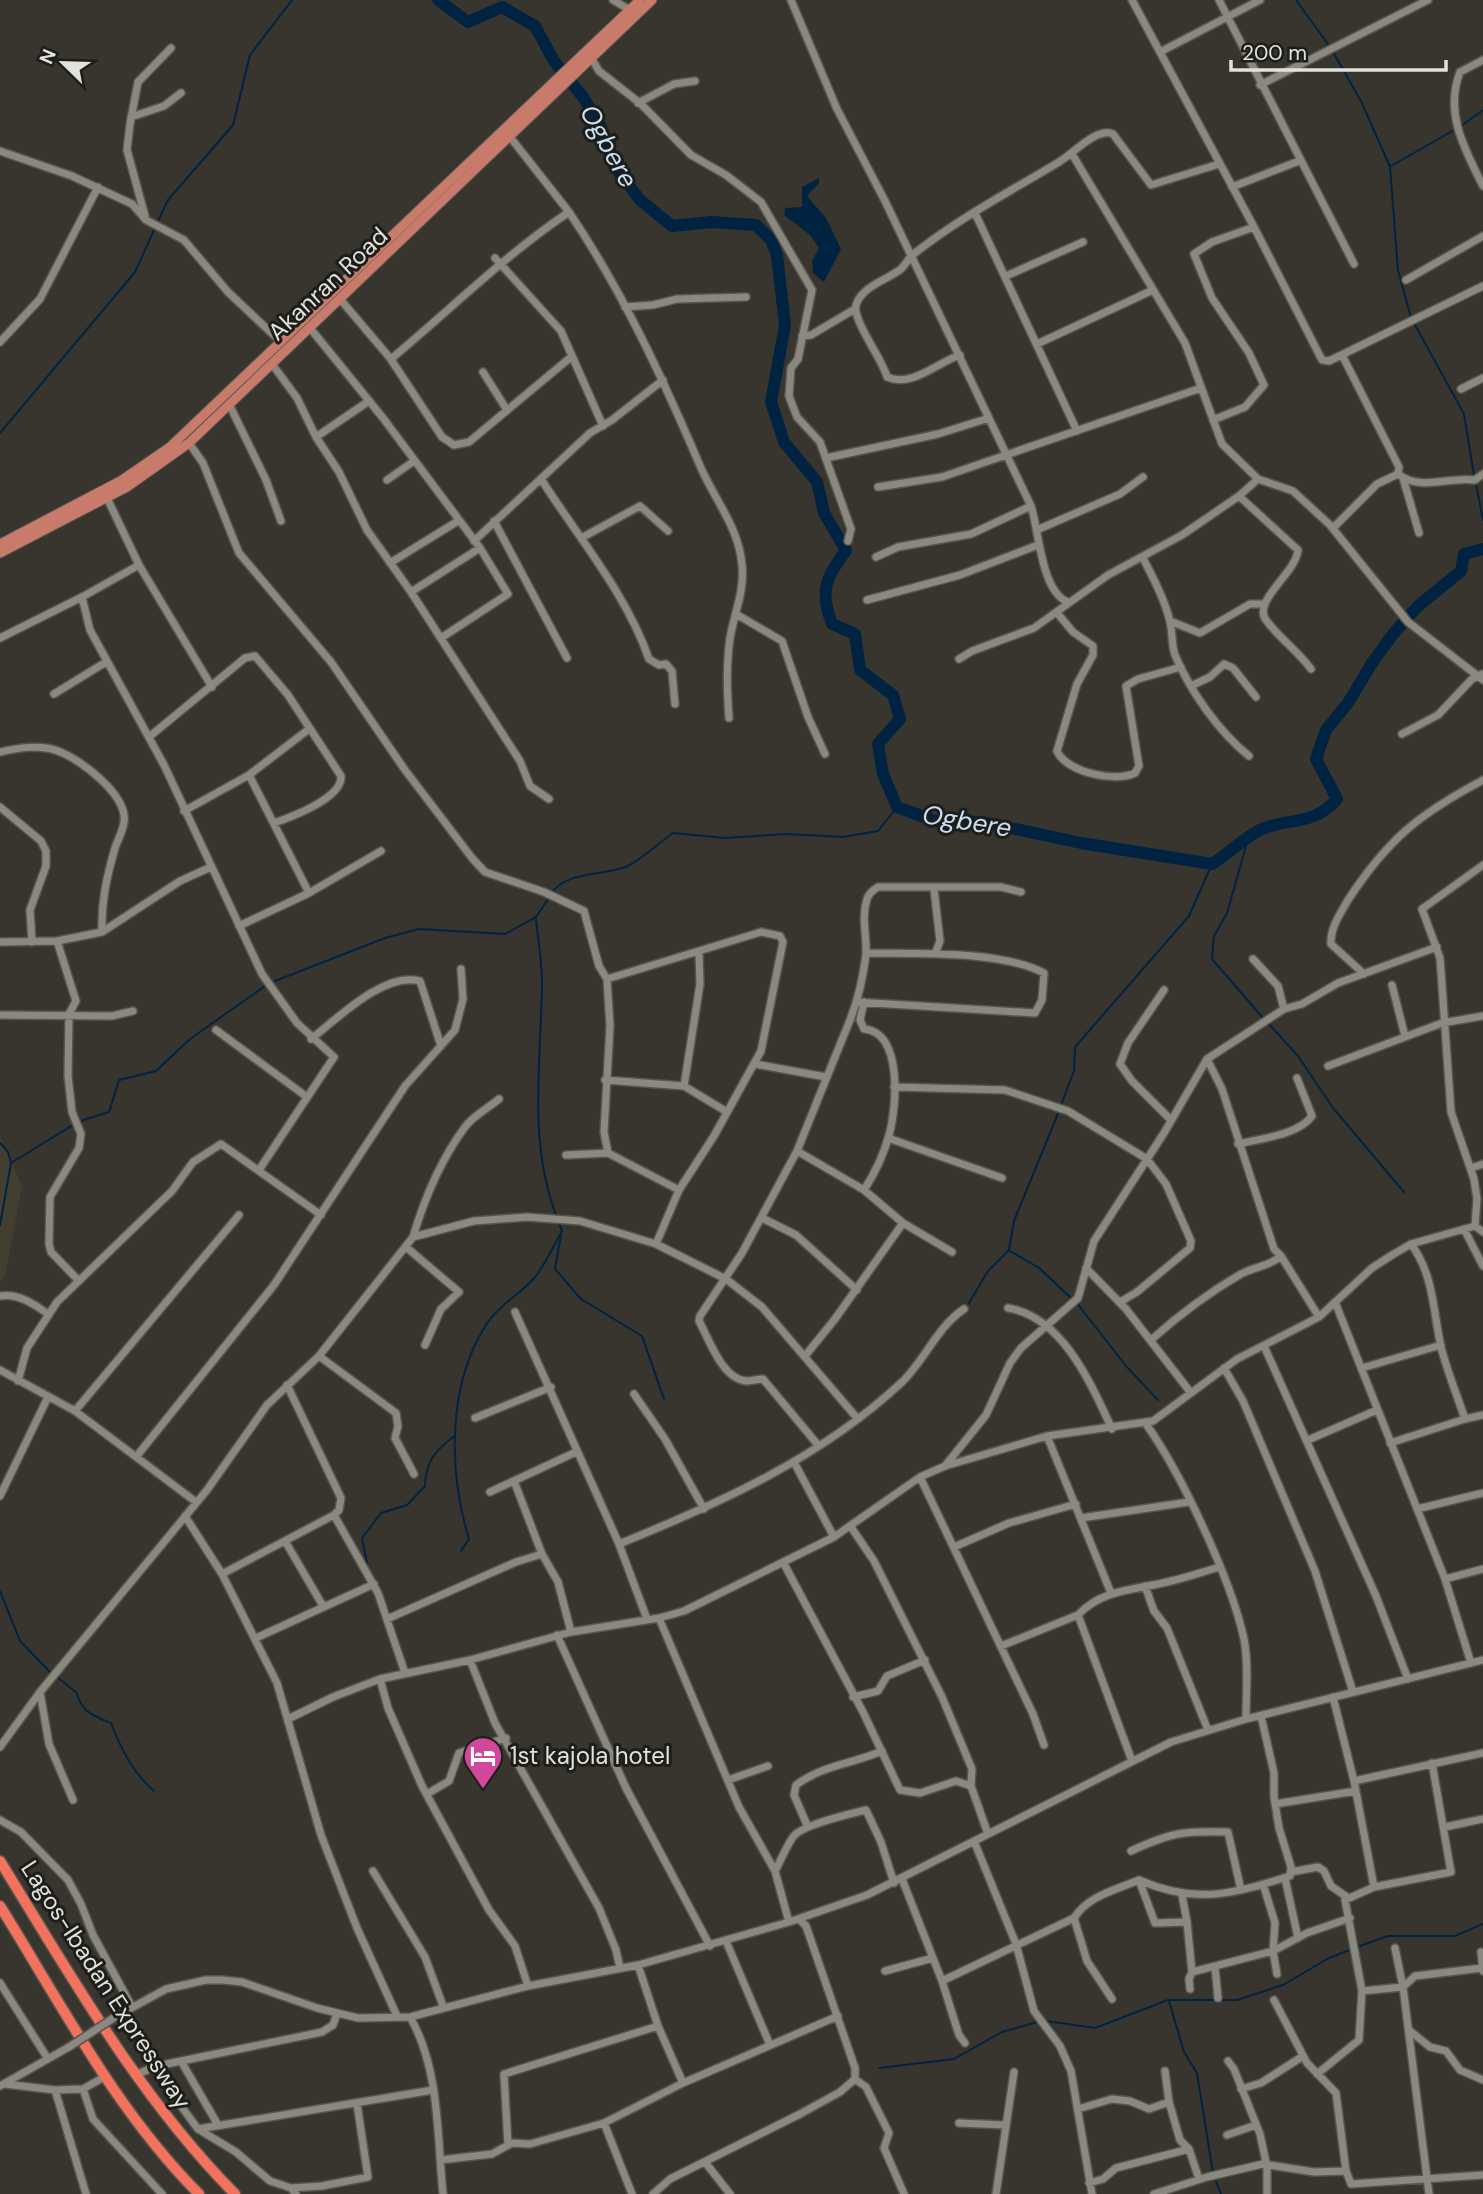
<svg xmlns="http://www.w3.org/2000/svg" width="1483" height="2194" viewBox="0 0 1483 2194" font-family="'DM Sans',sans-serif">
  <rect width="100%" height="100%" fill="#37352e"/>
  <!-- built -->
  <path fill="#423f31" d="M0 1137 22 1186 6 1271 0 1284Z"/>
  <!-- water -->
  <path fill="#002342" d="M819 178V183L807 196 826 218 841 249 824 282 813 273 812 261 819 248 810 235 784 215 785 208 802 207V187Z"/>
  <g fill="none" stroke-linecap="round" stroke-linejoin="round">
    <!-- stream -->
    <path stroke="#002342" stroke-width="2" d="M1296 0 1330 47
      M1333 52 1362 103 1390 167 1398 270 1411 318
      M1461 126 1483 110
      M1391 166 1456 129
      M157 223 168 200 233 125 250 55 292 0
      M1414 323 1464 414 1474 475
      M0 433 135 272 155 228
      M1476 484 1483 520
      M1248 839 1227 913 1214 936 1212 959 1263 1018
      M551 894C566 870 605 876 628 866 643 858 659 843 673 833L725 838 787 834 843 837 878 831 897 807
      M536 919C538 940 542 962 542 984 541 1062 528 1140 556 1215
      M270 983 385 938 419 929 505 934 536 917 548 899
      M1267 1022 1298 1056 1333 1108 1404 1192
      M1061 1105 1074 1071 1075 1047 1189 916 1212 864
      M77 1122 109 1112 119 1080 156 1071 190 1039 265 986
      M0 1143 8 1152 11 1163
      M0 1225 11 1163 73 1125
      M561 1235 555 1269 581 1299 642 1336 664 1399
      M1010 1251 1039 1268 1071 1298
      M1076 1302 1126 1366 1158 1400
      M969 1303 988 1271 1009 1250 1014 1221 1059 1111
      M461 1551 469 1539C448 1470 447 1383 488 1322 500 1304 521 1294 535 1277 546 1264 553 1246 562 1231L559 1223
      M367 1563 362 1538 381 1513 407 1505 425 1486C426 1461 434 1452 453 1437
      M0 1591 20 1641 52 1674
      M57 1677 77 1693C81 1712 94 1716 111 1723 121 1749 133 1773 154 1791
      M1357 1947 1388 1936H1455L1483 1924
      M1169 2001 1184 2052 1197 2073 1213 2173
      M1046 2021 1095 2028 1168 2000H1237L1283 1985 1329 1958 1352 1949
      M879 2068 954 2059 1002 2032 1037 2022
      M1215 2179 1221 2194"/>
    <!-- river -->
    <path stroke="#002342" stroke-width="12" d="M438 0 468 22 502 7 535 26 554 61 583 97 601 127 616 168 640 200 672 226 712 222 756 225 771 240 777 255 785 325 771 402 784 442 817 482 824 513 846 550C826 579 819 589 832 624L855 634 860 670 893 695 900 719 878 744 883 774 897 807 935 821 982 822 1081 843 1212 864C1230 853 1243 838 1262 829 1291 817 1314 826 1337 799L1316 759 1326 730 1348 703 1372 663 1393 634 1417 607 1461 571 1464 554 1483 549"/>
    <!-- minor casing -->
    <g stroke="#55544d" stroke-width="10">
      <path id="minor" d="M613 0 630 10
        M791 0 837 109 885 201 1031 506C1039 530 1041 592 1068 602
        M1132 0 1254 227 1322 360 1329 361 1483 286
        M1219 0 1354 264
        M1160 52 1260 0
        M592 59 599 71 641 104 691 155 726 175 761 202 812 290 798 359 791 368 789 396 797 417 820 442 851 529 848 541
        M1483 60 1460 72C1444 113 1465 150 1483 186
        M1260 85 1428 0
        M638 103 674 84 695 81
        M131 117 164 106 181 93
        M0 151 72 176 132 204 146 220 184 240 228 292 281 342
        M1072 154 1185 343 1222 444 1258 479 1293 491 1330 525 1408 622 1483 680
        M1232 187 1299 161
        M569 212C623 292 663 379 701 468 715 500 739 528 742 565 745 590 734 614 730 638 726 665 727 692 729 718
        M975 213 1077 431
        M145 216 127 150 130 124 138 82 171 48
        M495 258 561 331 603 426
        M1006 276 1083 242
        M1406 280 1483 236
        M340 299 390 358 442 437 454 445 469 442 571 357
        M625 307 653 305 677 299 746 297
        M310 328 383 418 480 548 508 594 441 638
        M802 336 811 335 855 309
        M0 342 40 299 98 187
        M1037 344 1153 290
        M960 355C938 362 912 388 887 377 883 360 852 320 856 305 862 286 887 280 901 269 906 264 909 257 915 253 959 218 1011 191 1059 162 1074 153 1097 127 1113 134L1151 185 1219 164
        M391 359C450 310 505 255 569 212L510 137
        M272 364 297 398 316 437 339 472 367 530 411 592 520 761 530 786 549 799
        M483 372 507 410
        M1461 389 1483 378
        M229 404 266 480 281 521
        M1213 420 1245 407 1264 385 1249 353 1212 298 1194 254 1212 242 1254 227
        M316 437 369 401
        M189 443 203 463 239 553 331 662 405 770 472 858 485 872 544 892 584 911 599 966 607 979 610 1026 604 1132 608 1153
        M826 458 938 434 989 418
        M1398 474C1421 492 1449 476 1475 480L1483 474
        M1403 478 1419 533
        M541 479C578 537 626 593 649 659L659 665 666 664 672 671 675 704
        M387 480 414 461
        M878 487 942 477 1201 388
        M1239 496 1298 550C1296 573 1252 601 1266 620 1279 638 1298 651 1311 669
        M494 521 567 658
        M1333 528 1377 484 1398 474 1399 467 1342 355
        M1039 529 1120 494 1143 477
        M583 537 640 506 668 531
        M474 541 590 433 612 420 663 380
        M876 557 898 547 971 534 1031 506
        M1143 558C1152 576 1164 597 1169 618 1173 630 1171 644 1175 655 1190 691 1219 732 1249 756
        M390 563 458 521
        M139 565 212 687
        M411 592 480 548
        M82 597 90 630 164 765 262 974 297 1023 334 1057 259 1170
        M867 600 960 575 1038 545
        M736 614 782 641 808 717 825 754
        M1058 614 1073 632 1093 646V655L1077 684 1057 751C1066 772 1115 783 1135 773L1139 766 1126 686 1138 679 1181 667
        M1170 621 1200 633 1250 604H1263
        M0 638 82 597 139 565 107 498
        M959 659 972 651 1034 628 1108 575 1182 535 1239 496 1258 479
        M1193 685 1210 677 1224 664 1233 668 1256 697
        M54 694 106 662
        M1402 734 1438 715 1472 679 1482 674
        M149 737 245 658 255 656 288 695 341 776C343 798 291 817 274 823
        M0 752C18 748 40 744 58 751 80 759 128 795 124 822 123 831 118 839 115 848 107 876 101 901 102 932
        M249 775 309 893
        M0 807 41 841 46 851V866L30 910 32 942
        M184 811 249 775 309 729
        M934 889 940 941 935 954
        M239 926 309 893 381 851
        M57 941 76 1001 69 1014 68 1076 72 1112 81 1134 79 1148 50 1197 49 1244 51 1252 79 1281
        M0 942 57 941 102 932 180 881 211 867
        M1253 959 1278 986 1284 1009
        M1364 974 1331 944C1330 928 1340 914 1348 900 1388 839 1419 814 1483 780
        M607 979 761 932 780 936 783 942 761 1051 714 1136 679 1190 656 1244
        M1392 985 1405 1036
        M1164 990 1128 1043 1120 1064 1132 1081 1171 1120
        M857 1002 1035 1013 1042 1000 1044 973C1000 950 916 954 866 953
        M0 1015 112 1016 133 1011
        M216 1030 307 1097
        M311 1039C338 1018 385 971 420 981L441 1046
        M755 1064 826 1077
        M1328 1066 1442 1023 1483 1016
        M605 1080 684 1086 727 1112
        M684 1086 700 984 699 953
        M894 1087 1005 1090 1068 1111 1147 1159 1166 1184 1191 1241 1190 1248 1137 1292 1120 1302
        M888 1138 1002 1178
        M1238 1144C1259 1139 1299 1135 1312 1116L1297 1078
        M797 1151 864 1190 903 1223 952 1252
        M566 1155 608 1153 679 1190
        M1471 1168 1483 1164
        M864 1190C875 1173 884 1154 889 1135 897 1107 903 1032 864 1029L860 1020 864 1002
        M762 1218 796 1235 857 1290
        M1475 1226 1477 1199 1474 1179 1451 1112 1440 958 1422 909 1483 865
        M1464 1229 1483 1266
        M413 1237C424 1200 442 1158 465 1127 473 1116 488 1108 499 1099
        M1411 1244C1434 1275 1433 1311 1441 1347 1447 1371 1457 1395 1465 1419L1483 1415
        M406 1247 459 1292 441 1309 425 1345
        M1281 1256 1319 1317
        M1086 1268 1126 1309 1191 1393
        M0 1296C18 1293 34 1304 48 1314
        M1335 1302 1445 1579 1471 1663
        M1008 1308C1063 1317 1091 1384 1112 1429
        M515 1312 619 1544 647 1619
        M1151 1340C1179 1315 1208 1293 1241 1274 1254 1267 1270 1266 1281 1256L1274 1249 1222 1089 1207 1059
        M1264 1346 1376 1596 1408 1679
        M319 1356 396 1413 398 1426 395 1438 414 1474
        M805 1356 835 1319 903 1223
        M1224 1368 1243 1401 1315 1571 1353 1692
        M1362 1368 1441 1345
        M0 1370 75 1411 196 1502
        M18 1381 27 1348 57 1302 172 1191 193 1162 221 1144 321 1215
        M287 1385 341 1498 339 1510 334 1515 378 1593 405 1673
        M634 1394 665 1439 704 1509
        M75 1411 239 1215
        M475 1418 551 1387
        M1146 1424C1181 1473 1231 1579 1244 1639 1249 1664 1246 1693 1246 1719
        M1047 1436 1111 1593
        M1308 1440 1377 1410
        M1390 1443 1465 1419
        M818 1445 763 1379C757 1379 752 1381 746 1381 722 1379 709 1339 699 1321L700 1316 742 1253 797 1151 850 1020C858 1000 863 977 866 955 867 936 861 917 867 899 869 893 873 890 878 887H1001L1021 892
        M136 1457 274 1285 405 1086 455 1030 463 999 461 969
        M795 1464 834 1537
        M945 1466 986 1415 1010 1363 1021 1348 1078 1298 1094 1241 1164 1133 1207 1059 1284 1009 1302 1004 1338 983 1437 947
        M920 1477 1033 1714 1044 1745
        M514 1481 542 1554 558 1582 571 1632
        M490 1492 576 1452
        M0 1496 48 1397
        M1417 1509 1483 1493
        M185 1516 222 1574 277 1683 321 1835 357 1928 397 2016
        M1081 1518 1189 1502
        M851 1527 874 1561 942 1697 972 1769 971 1786 988 1834
        M285 1541 323 1606
        M619 1544C720 1503 821 1458 902 1382 925 1360 937 1327 964 1309
        M954 1547 1009 1523 1076 1504
        M783 1562 863 1712 900 1790 920 1793 956 1781 971 1786
        M222 1574 334 1515
        M1445 1579 1483 1569
        M1145 1586 1154 1611 1167 1628 1208 1730
        M1078 1615 1132 1761
        M659 1618 739 1807 775 1871 789 1922
        M387 1619 516 1562 542 1554
        M557 1635 626 1788 710 1946
        M256 1638 374 1584
        M1001 1646 1078 1615C1102 1589 1135 1590 1167 1582 1185 1578 1202 1572 1220 1567
        M470 1660 495 1723 599 1908 616 1950 620 1968
        M380 1679 388 1708 422 1786 489 1910 515 1946 528 1986
        M40 1692 49 1744 73 1800
        M853 1697 878 1691 887 1676 925 1660
        M1333 1697 1354 1781 1374 1887 1345 1900 1362 1991 1403 1987 1429 2194
        M288 1719 333 1697 380 1679 470 1660 571 1632 659 1618 684 1611 834 1537 920 1477 945 1466 1047 1436 1153 1421 1237 1359 1319 1317 1372 1268 1392 1255 1411 1244 1475 1226 1483 1232
        M0 1747 40 1692 207 1490 267 1405 319 1356 413 1237 474 1221 527 1217 580 1221 656 1244 726 1279 762 1307 857 1418
        M728 1780 768 1766
        M1354 1781 1483 1753
        M427 1794 449 1781 459 1753 506 1738
        M1275 1804 1356 1791
        M0 1820 21 1832 68 1880 81 1904 93 1935 132 2007
        M807 1825 794 1795 796 1785C823 1765 852 1764 882 1751
        M1445 1827 1483 1819
        M974 1841 1016 1944 1034 2011 1060 2046 1071 2071 1092 2194
        M1131 1851C1172 1832 1183 1831 1228 1832L1241 1890
        M373 1871 425 1957 443 2006
        M775 1871C781 1860 786 1847 793 1837 801 1825 850 1814 866 1810L881 1842 894 1883
        M1291 1872 1318 1867 1324 1871 1331 1886 1347 1897
        M1285 1878 1298 1938
        M902 1879 942 1981 959 2035 965 2043
        M1139 1880 1155 1923 1187 1922 1192 1972 1189 1979 1190 1989
        M1263 1884 1275 1923 1273 1951 1277 1974
        M1374 1887 1451 1872 1432 1763
        M1182 1895 1187 1922
        M1074 1918 1087 1961 1112 1999
        M726 1941 770 2045
        M1395 1948 1403 1987
        M1481 1952 1483 1971
        M638 1965 658 2026 683 2083
        M1215 1967 1218 1998
        M885 1971 933 1958
        M1192 1972 1273 1951 1307 1933 1350 1918
        M942 1981 1074 1918C1088 1896 1115 1890 1139 1880 1196 1905 1233 1894 1290 1876L1291 1867 1279 1828 1274 1797V1773L1261 1716
        M0 1983 48 2059
        M1403 1987 1415 1976 1482 1968
        M1274 2000 1307 2063 1336 2093 1346 2171 1351 2184 1483 2175
        M115 2017 166 1989 206 1980H222L242 1982 317 2008 358 2018 410 2017 528 1986 638 1965 789 1922 867 1895 1171 1742 1246 1719 1483 1660
        M410 2017C440 2069 437 2136 443 2194
        M1410 2031 1430 2047 1446 2051 1460 2070 1483 2080
        M181 2061 218 2125
        M1228 2061 1234 2069 1260 2134 1267 2167V2194
        M157 2066 175 2098 198 2129 236 2152 270 2181 291 2188 296 2194
        M1165 2071 1169 2102 1180 2140 1189 2149 1199 2179
        M1317 2074 1359 2040 1362 1991
        M135 2075 157 2066 322 2032 333 2025 337 2014
        M855 2079 866 2087 889 2133 884 2148 904 2194
        M5 2084 55 2090 83 2089 106 2076
        M0 2086 69 2047
        M83 2089 93 2119 162 2194
        M1241 2089 1261 2083 1303 2056
        M55 2090 86 2194
        M1078 2109 1112 2099 1130 2101 1149 2109 1169 2102
        M604 2123 632 2194
        M959 2123 1005 2125
        M198 2129 433 2090
        M1227 2135 1256 2125
        M508 2145 504 2074 658 2026
        M440 2160 492 2154 512 2143 530 2144 604 2123 683 2083 838 2016
        M705 2162 730 2194
        M1089 2183 1103 2179 1116 2168 1189 2149
        M291 2188 322 2186 368 2177 357 2104
        M653 2194 670 2179 800 2114 840 2092 855 2079V2068L806 1926 799 1919
        M996 2194 1014 2072
        M1154 2194 1207 2177 1263 2164 1314 2172 1346 2171"/>
    </g>
    <!-- major casing -->
    <g stroke="#55544d" stroke-width="11">
      <path id="major" d="M0 544 122 480 170 447 640 0
        M0 553 127 487 189 443 652 0"/>
    </g>
    <!-- highway casing -->
    <g stroke="#55544d" stroke-width="13">
      <path id="highway" d="M0 1861C71 1976 139 2097 235 2194
        M0 1906C61 2004 117 2112 199 2194"/>
    </g>
    <!-- minor -->
    <use href="#minor" stroke="#8a887f" stroke-width="7"/>
    <!-- major -->
    <use href="#major" stroke="#c87b6b" stroke-width="9"/>
    <!-- highway -->
    <use href="#highway" stroke="#f2725e" stroke-width="10"/>
    <!-- minor-bridge casing -->
    <g stroke="#55544d" stroke-width="10" stroke-linecap="butt">
      <path id="minor-bridge" d="M69 2047 115 2017"/>
    </g>
    <!-- minor-bridge -->
    <use href="#minor-bridge" stroke="#8a887f" stroke-width="7"/>
  </g>
  <!-- icons -->
  <defs>
    <g id="hotel-pin" transform="scale(2.0125)"><path d="M0 17L-7.5 6A9.5 9.5 0 1 1 7.5 6Z" fill="#d1479c" stroke="#1d1d19"/><path d="M-6-4.5h1.5V1H6V5H4.5V3h-9V5H-6ZM-4 0a1.8 1.8 0 1 1 3.6 0ZM.5 0V-2.5h3Q6-2.5 6 0Z" fill="#fff"/></g>
  </defs>
  <g fill-rule="evenodd">
    <use href="#hotel-pin" x="483" y="1756"/>
  </g>
  <g text-anchor="middle" stroke-width="6" stroke-linejoin="round" paint-order="stroke">
    <!-- street labels -->
    <g font-size="24" fill="#e2e1dc" stroke="#1d1d19">
      <text transform="translate(328 284) rotate(-43)" y="8">Akanran Road</text>
      <text transform="translate(106 1985) rotate(57)" y="8">Lagos-Ibadan Expressway</text>
    </g>
    <!-- poi labels -->
    <g font-size="24" fill="#e2e1dc" stroke="#1d1d19" text-anchor="start">
      <text x="510" y="1764">1st kajola hotel</text>
    </g>
    <!-- water labels -->
    <g font-size="26" font-style="italic" fill="#c8e0f7" stroke="#1d1d19">
      <text transform="translate(609 146) rotate(61)" y="9">Ogbere</text>
      <text transform="translate(967 821) rotate(9)" y="9">Ogbere</text>
    </g>
  </g>
  <!-- north arrow -->
  <g transform="translate(63 63) rotate(293)" stroke="#1d1d19" stroke-width="5" paint-order="stroke">
  <path d="M0-5L12 26L0 18L-12 26Z" fill="#e2e1dc"/>
  <text y="-10" font-size="19" font-weight="bold" text-anchor="middle" fill="#e2e1dc">N</text>
  </g>
  <!-- scale -->
  <path d="M1231 60v10h215v-10" fill="none" stroke="#e2e1dc" stroke-width="3.5"/>
  <text x="1242" y="60" font-size="21" fill="#e2e1dc" stroke="#1d1d19" stroke-width="5" paint-order="stroke">200 m</text>
</svg>
